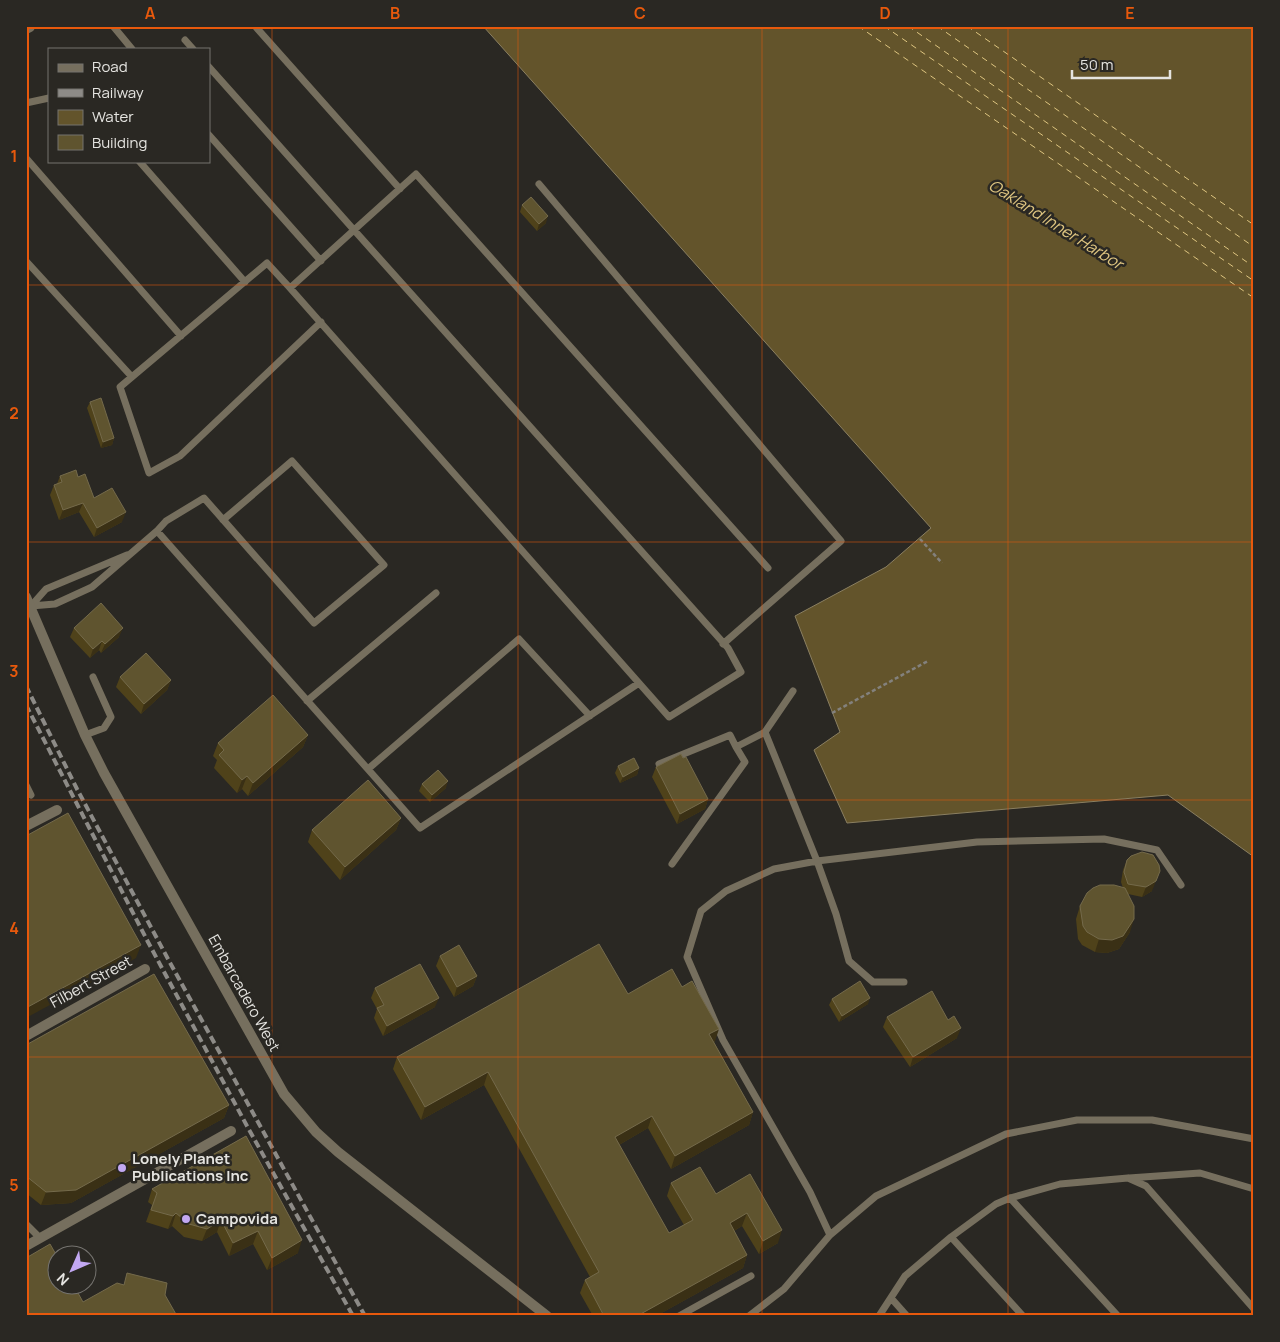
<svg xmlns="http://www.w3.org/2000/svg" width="1280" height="1342" viewBox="0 0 1280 1342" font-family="Manrope,sans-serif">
  <rect width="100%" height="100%" fill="#2a2823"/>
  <!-- water -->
  <path fill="#63542b" stroke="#8a7f61" d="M483 26H1254V857L1168 795 847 823 814 750 840 732 795 616 886 567 931 528Z"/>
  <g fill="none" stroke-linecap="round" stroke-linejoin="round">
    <!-- ferry -->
    <path stroke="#dec580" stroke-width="1" stroke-dasharray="6 5" stroke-linecap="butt" d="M858 26 1254 298
      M884 26 1254 281
      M908 26 1254 267
      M937 26 1254 247
      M967 26 1254 225"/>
    <!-- path -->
    <path stroke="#83817d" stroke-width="2.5" stroke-dasharray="4 2.5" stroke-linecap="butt" d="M920 539 942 563
      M26 644H27
      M832 713 928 661"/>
    <!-- lane -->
    <path stroke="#766f5e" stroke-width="7" d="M113 26 132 49
      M255 26 400 189
      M185 40 193 49
      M209 67 354 230 416 174 768 568
      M26 103 49 98
      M209 135 321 261
      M26 158 181 336
      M139 161 245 282
      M539 184 841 541 723 644
      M354 230 728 648 741 672 669 717 290 288Z
      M26 261 132 377
      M290 288 267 263 120 387 149 473 180 456 321 322
      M157 531 166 521 204 498 314 623 384 565 292 461 223 520
      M31 606 55 604 92 587 157 531 420 828 639 683
      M31 606 46 589 127 555
      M793 691 765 732 817 861 977 842 1104 839 1157 850 1181 885
      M307 701 436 593
      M85 735 104 728 111 717 93 677
      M659 764 730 735 736 747
      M368 769 519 639 590 716
      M26 785 31 795
      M672 864 745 762 736 747 765 732
      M1129 1178 1200 1173 1254 1189
      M1010 1198 1118 1316
      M26 1224 40 1238
      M830 1235 810 1192 723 1040 687 957 701 911 726 891 774 869 817 861 836 914 849 961 873 982H904
      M951 1237 1023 1316
      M891 1298 907 1316
      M679 1316 751 1276
      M749 1316 784 1289 830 1235 876 1196 1006 1134 1077 1120H1152L1254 1139
      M879 1316 905 1276 951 1237 996 1204 1010 1198 1060 1184 1128 1178 1146 1186 1254 1309"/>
    <!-- street -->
    <path stroke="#766f5e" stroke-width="10" d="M26 29 30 27
      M26 597 85 735 104 773 284 1094 316 1132 338 1152 547 1316
      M26 826 57 810
      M26 1036 145 969
      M26 1246 231 1131"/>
    <!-- rail -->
    <path stroke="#8d8b87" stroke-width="4" stroke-dasharray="8 4" stroke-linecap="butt" d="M26 686 77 789 168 959 365 1316
      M26 705 148 942 247 1126 353 1316"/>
  </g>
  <!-- wall -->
  <path fill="#4f421a" d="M522 205 546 223 537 231 520 212Z
    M90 402 114 438 112 445 101 448 87 408Z
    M60 476 78 477 94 498 122 522 94 537 79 512 59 520 50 495 54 485 57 484Z
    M74 628 119 637 101 653 99 650 90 658 70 637Z
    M120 677 171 680 167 690 141 714 116 687Z
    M308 735 303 747 248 796 242 789 237 793 214 768 217 760 213 756 218 743Z
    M618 766 639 768 637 775 620 783 615 773Z
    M656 767 708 799 705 809 677 824 652 777Z
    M422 784 446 788 430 802 419 791Z
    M401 818 396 830 340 880 308 842 312 830Z
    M1127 860 1152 891 1142 897 1128 894 1130 932 1119 949 1107 953 1095 952 1082 945 1078 939 1076 919 1080 906 1123 888 1121 882 1123 870Z
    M440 956 477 976 473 986 454 997 436 966Z
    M375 988 435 1007 383 1036 374 1018 377 1009 371 998Z
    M628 994 715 1041 714 1042 753 1112 749 1125 671 1169 648 1128 619 1145 669 1233 684 1225 667 1196 671 1183 716 1194 750 1174 778 1243 759 1254 742 1226 734 1231 747 1255 743 1268 656 1316H593L580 1293 585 1280 590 1277 484 1085 421 1120 393 1069 397 1057Z
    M832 999 868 1004 839 1022 829 1005Z
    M887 1017 957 1038 910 1067 883 1027Z
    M26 1045 229 1105 224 1118 71 1203 41 1205 26 1193Z
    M246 1136 298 1253 267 1270 253 1244 229 1256 217 1232 202 1241 184 1237 172 1226 168 1229 146 1222 152 1205 148 1202 152 1189Z"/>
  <!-- shaded-wall -->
  <path fill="#3a3015" d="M548 216 546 223 537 231 539 224Z
    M114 438 112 445 101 448 103 442Z
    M83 503 79 512 59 520 63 510Z
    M126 512 122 522 94 537 97 528Z
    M123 628 119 637 101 653 105 644Z
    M102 641 99 650 90 658 93 649Z
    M171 680 167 690 141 714 144 704Z
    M308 735 303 747 248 796 253 783Z
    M639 768 637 775 620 783 623 777Z
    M247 776 242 789 237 793 242 780Z
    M448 781 446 788 430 802 432 795Z
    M708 799 705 809 677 824 680 814Z
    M401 818 396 830 340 880 345 867Z
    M1160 871 1152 891 1142 897 1146 887Z
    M1134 919 1130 932 1119 949 1107 953 1095 952 1099 939Z
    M141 945 136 958 26 1018V1008Z
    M477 976 473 986 454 997 457 987Z
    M439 998 435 1007 383 1036 387 1026Z
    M870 998 868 1004 839 1022 842 1016Z
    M961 1028 957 1038 910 1067 913 1057Z
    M719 1029 715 1041 705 1047 709 1034Z
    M488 1072 484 1085 421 1120 425 1107Z
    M229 1105 224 1118 71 1203 41 1205 46 1192Z
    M753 1112 749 1125 671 1169 675 1156Z
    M652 1116 648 1128 610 1150 615 1137Z
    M176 1213 172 1226 168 1229 173 1216Z
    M747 1213 742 1226 725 1236 730 1223Z
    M221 1220 217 1232 202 1241 207 1229Z
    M782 1230 778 1243 759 1254 763 1241Z
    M258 1231 253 1244 229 1256 233 1243Z
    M302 1240 298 1253 267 1270 272 1258Z
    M747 1255 743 1268 656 1316H637Z"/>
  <!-- building -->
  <path fill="#5f542f" stroke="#746a4b" d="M531 197 548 216 539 224 522 205Z
    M101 398 114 438 103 442 90 402Z
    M76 470 78 477 85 474 94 498 112 488 126 512 97 528 83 503 63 510 54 485 62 482 60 476Z
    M101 603 123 628 105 644 102 641 93 649 74 628Z
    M146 653 171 680 144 704 120 677Z
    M273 695 308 735 253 783 247 776 242 780 219 755 224 750 218 743Z
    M681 754 683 758 686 757 708 799 680 814 656 767Z
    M634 758 639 768 623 777 618 766Z
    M438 770 448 781 432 795 422 784Z
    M368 780 401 818 345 867 312 830Z
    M68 813 141 945 26 1008V836Z
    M1142 852 1153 855 1159 865 1160 871 1156 881 1146 887 1128 884 1124 872 1127 860 1131 856Z
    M1100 885H1114L1125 888 1134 906V919L1123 936 1112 940 1099 939 1087 932 1083 926 1080 906 1087 893 1093 888Z
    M599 944 628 994 672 969 682 987 692 981 719 1029 709 1034 753 1112 675 1156 652 1116 615 1137 669 1233 693 1220 671 1183 700 1167 716 1194 750 1174 782 1230 763 1241 747 1213 730 1223 747 1255 637 1316H604L585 1280 599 1272 488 1072 425 1107 397 1057Z
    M459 945 477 976 457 987 440 956Z
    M420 964 439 998 387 1026 377 1008 384 1005 375 988Z
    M154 974 229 1105 76 1190 46 1192 26 1176V1045Z
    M860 981 870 998 842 1016 832 999Z
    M932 991 948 1020 954 1016 961 1028 913 1057 887 1017Z
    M246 1136 302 1240 272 1258 258 1231 233 1243 221 1220 207 1229 189 1224 176 1213 173 1216 151 1210 157 1193 152 1189Z
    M50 1244 58 1258V1284H73L83 1302 117 1283 124 1285 127 1273 167 1283 165 1295 177 1316H74L73 1314 69 1316H26V1258Z"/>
  <!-- grid -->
  <path fill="none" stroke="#e8590c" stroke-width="1" stroke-opacity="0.55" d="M272 26V1316M518 26V1316M762 26V1316M1008 26V1316M26 285H1254M26 542H1254M26 800H1254M26 1057H1254"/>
  <!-- markers -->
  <g fill="#c2a8f2" stroke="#2a2823" stroke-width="2">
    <circle cx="122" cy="1168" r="5"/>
    <circle cx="186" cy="1219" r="5"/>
  </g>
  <g text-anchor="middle" stroke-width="5" stroke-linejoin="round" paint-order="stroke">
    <!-- street labels -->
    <g font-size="15" fill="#e5e4e0" stroke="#2a2823">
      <text transform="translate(91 982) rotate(-29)" y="5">Filbert Street</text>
      <text transform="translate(244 993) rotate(61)" y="5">Embarcadero West</text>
    </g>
    <!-- poi labels -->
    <g font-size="15" font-weight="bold" fill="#e5e4e0" stroke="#2a2823" text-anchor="start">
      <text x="132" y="1164">Lonely Planet<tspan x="132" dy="17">Publications Inc</tspan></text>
      <text x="196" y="1224">Campovida</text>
    </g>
    <!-- water labels -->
    <g font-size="16" font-style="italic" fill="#dec580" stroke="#2a2823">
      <text transform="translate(1056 224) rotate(32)" y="6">Oakland Inner Harbor</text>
    </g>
  </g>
  <!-- border -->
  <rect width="1280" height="1342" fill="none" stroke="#2a2823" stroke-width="55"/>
  <!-- legend -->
  <rect x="48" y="48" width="162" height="115" fill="#2a2823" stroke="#75736f"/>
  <rect x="58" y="64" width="25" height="8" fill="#766f5e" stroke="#75736f"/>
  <text x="92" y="72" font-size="15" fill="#e5e4e0">Road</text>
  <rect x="58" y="89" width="25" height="8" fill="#8d8b87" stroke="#75736f"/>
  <text x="92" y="98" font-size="15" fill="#e5e4e0">Railway</text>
  <rect x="58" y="110" width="25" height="15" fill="#63542b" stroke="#75736f"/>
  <text x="92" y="122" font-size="15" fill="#e5e4e0">Water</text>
  <rect x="58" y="135" width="25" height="15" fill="#5f542f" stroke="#75736f"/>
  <text x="92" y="148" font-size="15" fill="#e5e4e0">Building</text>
  <!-- north arrow -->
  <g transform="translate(72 1270) rotate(225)"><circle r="24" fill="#2a2823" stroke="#75736f"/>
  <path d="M0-4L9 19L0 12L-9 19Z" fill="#c2a8f2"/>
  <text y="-8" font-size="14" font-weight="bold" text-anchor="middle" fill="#e5e4e0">N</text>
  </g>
  <!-- scale -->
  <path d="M1072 70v8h98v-8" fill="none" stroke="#e5e4e0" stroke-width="2.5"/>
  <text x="1080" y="70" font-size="15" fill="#e5e4e0" stroke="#2a2823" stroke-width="4" paint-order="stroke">50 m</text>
  <rect x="28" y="28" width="1224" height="1286" fill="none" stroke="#e8590c" stroke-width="2"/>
  <g font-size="16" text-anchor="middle" font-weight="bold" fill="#e8590c">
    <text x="150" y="19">A</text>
    <text x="395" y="19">B</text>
    <text x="640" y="19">C</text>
    <text x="885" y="19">D</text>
    <text x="1130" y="19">E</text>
    <text x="14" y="162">1</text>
    <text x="14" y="419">2</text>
    <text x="14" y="677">3</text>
    <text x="14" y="934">4</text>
    <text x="14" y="1191">5</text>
  </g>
</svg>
